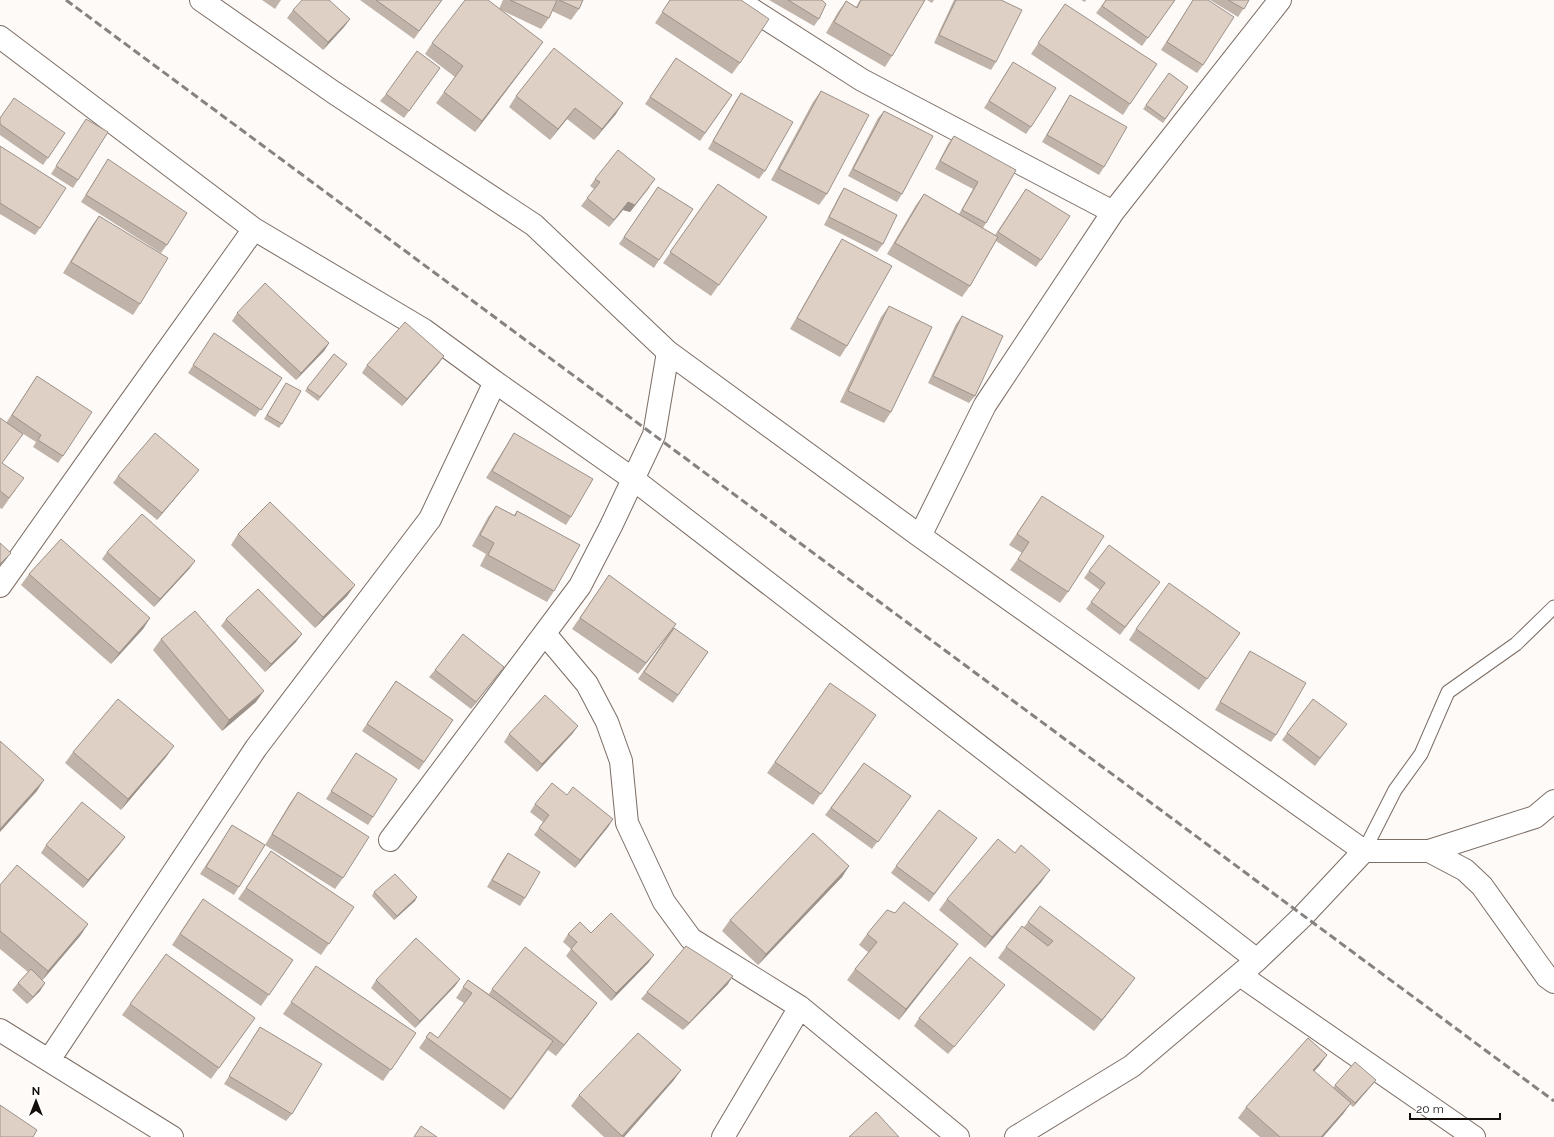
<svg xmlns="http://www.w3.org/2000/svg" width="1554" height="1137" viewBox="0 0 1554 1137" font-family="Raleway,sans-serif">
  <rect width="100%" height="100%" fill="#fefaf8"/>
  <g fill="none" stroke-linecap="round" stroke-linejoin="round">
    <!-- lane casing -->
    <g stroke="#7b6d64" stroke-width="15">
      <path id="lane" d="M1364 851 1395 790 1421 754 1448 692 1516 644 1554 607"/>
    </g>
    <!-- street casing -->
    <g stroke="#7b6d64" stroke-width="24">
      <path id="street" d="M201 0 333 92 534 225 668 352 920 536 1364 851
        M737 0 862 80 1113 212
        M0 37 254 229 424 330 495 382 633 479 1257 960
        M920 536 985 405 1113 212 1280 0
        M0 586 96 450 254 229
        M545 634 587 684 607 722 621 761 627 823 664 902 691 939 800 1007 958 1137
        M390 840 580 586 611 526 654 435 668 352
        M1429 851 1465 870 1482 886 1547 977 1554 982
        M1240 975 1474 1137
        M0 1030 172 1137
        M49 1060 256 748 430 519 495 382
        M723 1137 800 1007
        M1016 1137 1132 1066 1257 960 1303 916 1364 851H1429L1535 817 1554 801"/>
    </g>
    <!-- lane -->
    <use href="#lane" stroke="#fff" stroke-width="13"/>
    <!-- street -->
    <use href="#street" stroke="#fff" stroke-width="22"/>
    <!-- rail -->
    <path stroke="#878280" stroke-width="3" stroke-dasharray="8 4" stroke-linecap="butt" d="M66 0 1554 1101"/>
  </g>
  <!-- wall -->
  <path fill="#c0b3a9" d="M262 0H281L275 9Z
    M360 0H442L414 39Z
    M503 0H583L579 9 571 20 552 11 549 18 541 29 501 10 543 42 535 53 475 132 436 103 455 77 425 54 432 43 499 9Z
    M670 0H741L740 63 732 74 655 23Z
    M769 0H822L819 19 814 26Z
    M860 0H925L892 56 885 67 826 33 838 12 846 1 856 7Z
    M927 0H934L932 3Z
    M954 0H1001L996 62 991 70 934 43Z
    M1081 0H1086L1085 2Z
    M1106 0H1175L1142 46 1096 13Z
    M1193 0H1208L1203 65 1197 73 1161 50Z
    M1210 0H1249L1238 17Z
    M293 10 350 19 344 27 323 50 287 18Z
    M1057 15 1130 104 1123 115 1031 54Z
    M676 58 732 95 700 141 645 104Z
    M1013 62 1031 127 1026 134 984 108Z
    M440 68 404 118 380 101 386 94Z
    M1169 73 1188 87 1163 123 1143 109Z
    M821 91 827 194 819 205 771 180 813 102Z
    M741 93 765 171 759 179 708 149 736 100Z
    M1070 95 1104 167 1099 175 1042 142 1065 103Z
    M516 96 616 114 594 140 567 119 550 140 509 107Z
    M884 111 902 194 897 202 848 176 878 118Z
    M0 118 65 133 43 165 0 135Z
    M86 119 78 180 73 188 51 174Z
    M954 136 1016 170 986 223 983 228 995 235 1026 189 1041 260 1036 267 996 241 970 286 962 297 887 254 916 205 924 194 959 214 973 189 935 169 948 144Z
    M0 146 40 228 35 235 0 214Z
    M108 159 167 245 161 253 81 202Z
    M595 179 650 187 630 212 623 210 609 227 581 206 594 189 590 186Z
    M718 184 767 217 711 296 663 263Z
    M658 187 659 260 654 268 619 244Z
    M844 188 883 244 877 252 824 225 839 196Z
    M99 216 140 304 133 315 63 273 91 227Z
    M842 239 847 346 840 357 790 329 835 250Z
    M889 306 891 412 884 423 840 402 881 317Z
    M237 313 329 343 324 351 296 380 232 321Z
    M962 316 975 396 969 403 928 383 956 324Z
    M214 333 282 378 255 417 188 373Z
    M444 356 439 363 402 406 362 373 367 365Z
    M344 368 318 401 305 391 307 388Z
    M37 376 63 456 58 463 33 447 36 442 6 423Z
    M286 383 282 424 279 428 264 419Z
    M0 418 2 463 16 489 2 509 0 508Z
    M514 433 571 517 566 525 486 478 509 441Z
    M199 470 193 477 157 520 113 483 118 476Z
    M1042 496 1068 592 1060 603 1010 570 1022 553 1009 545Z
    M496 506 514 515 517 511 554 591 547 602 480 566 486 554 472 546 488 517Z
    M238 534 355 585 347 596 315 628 231 545Z
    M107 552 190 568 154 607 102 559Z
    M1089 571 1154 590 1120 635 1086 609 1100 590 1084 578Z
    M29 574 150 618 143 629 111 664 21 585Z
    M609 575 674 628 708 652 673 703 638 679 668 635 638 674 572 629Z
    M226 619 296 642 265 672 221 626Z
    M1136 629 1240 633 1199 690 1129 640Z
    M161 639 256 702 222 731 153 650Z
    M1250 651 1276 735 1271 742 1215 710 1245 659Z
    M504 667 471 709 429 677 435 670Z
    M396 681 453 720 419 770 362 731Z
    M830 683 876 715 813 805 767 773Z
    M1341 731 1315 766 1282 740 1287 733Z
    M573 733 537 772 504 742 509 734Z
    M73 752 166 757 121 810 65 763Z
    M356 753 373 817 368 825 326 799Z
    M864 763 911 796 872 849 825 815Z
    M298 792 343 878 335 889 265 845 234 895 200 874 232 825 265 845 290 803Z
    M567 795 613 819 608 827 575 868 534 835 543 822 530 812 535 804Z
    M125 837 119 845 83 888 41 853 46 845Z
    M977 838 929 902 891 873 896 866Z
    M271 851 354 907 321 955 238 899Z
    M508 853 525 898 520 906 487 887 502 861Z
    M1015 853 1042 881 985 948 939 910 947 899Z
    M849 866 842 877 758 965 722 931 730 920Z
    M0 885 88 924 80 936 42 980 45 983 40 991 27 1004 12 990 18 983 28 972 0 949Z
    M374 892 415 901 394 920 372 896Z
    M195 910 293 960 261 1006 172 945Z
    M1028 922 1127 989 1094 1031 998 958 1006 947 1024 927Z
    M591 933 649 962 611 1001 566 956 571 949 563 942 568 934Z
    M867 934 950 955 899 1020 847 980 855 969 868 952 859 945Z
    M166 954 255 1018 211 1079 122 1015Z
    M316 966 416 1033 383 1081 283 1014Z
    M460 979 455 986 415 1028 371 988 376 980Z
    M468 980 489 994 492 989 589 1014 556 1056 548 1050 504 1110 419 1048 430 1032 438 1038 464 1003 456 998Z
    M728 984 683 1030 641 999 647 992Z
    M999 992 948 1054 914 1026 919 1018Z
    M260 1027 292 1114 286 1121 224 1084Z
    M1327 1055 1319 1066 1314 1071 1333 1088 1335 1085 1376 1080 1373 1084 1353 1107 1350 1104 1343 1114 1323 1137H1260L1238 1118 1246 1107Z
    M681 1070 673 1081 624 1137H604L571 1106 579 1095Z"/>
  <!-- shaded-wall -->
  <path fill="#9c928a" d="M350 19 344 27 323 50 328 42Z
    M543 42 535 53 475 132 482 121Z
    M623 103 616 114 594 140 602 129Z
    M575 108 567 119 550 140 558 129Z
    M655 179 630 212 623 210 609 227 628 202Z
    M329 343 324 351 296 380 301 373Z
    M444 356 439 363 402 406 407 399Z
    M199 470 193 477 157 520 162 513Z
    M11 553 5 561 0 566V564Z
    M195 561 190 568 154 607 160 599Z
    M355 585 347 596 315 628 323 617Z
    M150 618 143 629 111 664 119 653Z
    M676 624 668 635 638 674 646 663Z
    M302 634 296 642 265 672 271 664Z
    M504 667 499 674 471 709 476 702Z
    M264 691 256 702 222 731 229 720Z
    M578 726 573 733 537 772 542 764Z
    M174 746 166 757 121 810 128 799Z
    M44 780 37 791 0 832V829Z
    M613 819 608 827 575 868 580 860Z
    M125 837 119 845 83 888 88 880Z
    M849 866 842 877 758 965 766 954Z
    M1050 870 1042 881 985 948 992 937Z
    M417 897 415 901 394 920 397 916Z
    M88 924 80 936 41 982 48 971Z
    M958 944 950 955 899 1020 906 1009Z
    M654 955 649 962 611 1001 616 993Z
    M733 976 728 984 683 1030 689 1023Z
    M1135 978 1127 989 1094 1031 1102 1020Z
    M460 979 455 986 415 1028 420 1021Z
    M45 983 40 991 27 1004Z
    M1005 985 999 992 948 1054 954 1047Z
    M597 1003 589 1014 556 1056 564 1045Z
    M1327 1055 1319 1066 1305 1081 1313 1070Z
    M681 1070 673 1081 624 1137H622Z
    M1376 1080 1373 1084 1353 1107 1355 1103Z
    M1351 1103 1343 1114 1323 1137H1321Z"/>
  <!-- building -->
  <path fill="#dfd0c5" stroke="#9c928a" d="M302 0H329L350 19 328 42 293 10Z
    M376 0H442L419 31Z
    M465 0H488L543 42 482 121 444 92 463 66 432 43Z
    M510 0H557L549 18Z
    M559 0H583L579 9Z
    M670 0H741L769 19 740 63 662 12Z
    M788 0H822L826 4 819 19Z
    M861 0H925L892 56 834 22 846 1 857 8Z
    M956 0H1001L1022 10 996 62 939 35Z
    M1106 0H1175L1148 38 1102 6Z
    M1193 0H1208L1234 17 1203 65 1167 42Z
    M1228 0H1249L1244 9Z
    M1065 4 1157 64 1130 104 1038 43Z
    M554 48 623 103 602 129 575 108 558 129 516 96Z
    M417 51 440 68 409 111 386 94Z
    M676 58 732 95 705 133 650 97Z
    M1013 62 1056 88 1031 127 989 101Z
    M1169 73 1188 87 1165 119 1146 105Z
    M821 91 869 115 827 194 779 169Z
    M741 93 793 122 765 171 713 141Z
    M1070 95 1127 127 1104 167 1047 135Z
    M14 98 65 133 48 158 0 124V118Z
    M884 111 933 136 902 194 853 169Z
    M86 119 108 132 78 180 56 166Z
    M954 136 1016 170 986 223 962 210 978 182 940 161Z
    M0 146 66 188 40 228 0 203Z
    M618 150 655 179 635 205 628 202 614 220 587 198 600 182 595 179Z
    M108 159 187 213 167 245 86 195Z
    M718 184 767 217 719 285 670 252Z
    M658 187 693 209 659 260 624 237Z
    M844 188 897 215 883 244 829 217Z
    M1026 189 1070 216 1041 260 998 232Z
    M924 194 998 237 970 286 895 243Z
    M99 216 168 258 140 304 71 262Z
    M842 239 892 266 847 346 797 318Z
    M265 283 329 343 301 373 237 313Z
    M889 306 932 327 891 412 848 391Z
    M962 316 1003 336 975 396 933 376Z
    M405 322 444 356 407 399 367 365Z
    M214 333 282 378 261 410 193 365Z
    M334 354 347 364 320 397 307 388Z
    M37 376 92 412 63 456 38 440 41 435 12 415Z
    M286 383 301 391 282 424 267 415Z
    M0 418 23 434 2 463 24 478 9 498 0 491Z
    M155 433 199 470 162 513 118 476Z
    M514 433 593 479 571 517 492 471Z
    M1042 496 1104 536 1068 592 1018 559 1029 542 1017 534Z
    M270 502 355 585 323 617 238 534Z
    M496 506 515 516 517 511 580 545 554 591 488 555 494 543 480 535Z
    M142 514 195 561 160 599 107 552Z
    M61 539 150 618 119 653 29 574Z
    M0 543 11 553 0 564Z
    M1109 545 1160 582 1125 627 1091 602 1105 583 1089 571Z
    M609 575 676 624 646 663 580 618Z
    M1169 583 1240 633 1207 679 1136 629Z
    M258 589 302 634 271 664 226 619Z
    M195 611 264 691 229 720 161 639Z
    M674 628 708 652 678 695 644 672Z
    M463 634 504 667 476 702 435 670Z
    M1250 651 1306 683 1276 735 1220 702Z
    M396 681 453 720 424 762 367 724Z
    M830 683 876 715 821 794 775 762Z
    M545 695 578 726 542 764 509 734Z
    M118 699 174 746 128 799 73 752Z
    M1313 699 1347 724 1320 758 1287 733Z
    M0 741 44 780 0 829Z
    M356 753 397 779 373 817 331 791Z
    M864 763 911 796 878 842 831 808Z
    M552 783 567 795 573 787 613 819 580 860 539 828 549 815 535 804Z
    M298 792 369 837 343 878 272 834Z
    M82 802 125 837 88 880 46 845Z
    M939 810 977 838 934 894 896 866Z
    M232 825 265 845 239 887 206 867Z
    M813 833 849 866 766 954 730 920Z
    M998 839 1015 853 1021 845 1050 870 992 937 947 899Z
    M271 851 354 907 329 944 246 888Z
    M508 853 540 872 525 898 492 880Z
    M17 865 88 924 48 971 0 931V885Z
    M395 874 417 897 397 916 374 892Z
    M203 899 293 960 269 995 180 934Z
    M904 902 958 944 906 1009 855 969 877 942 867 934 887 910 895 913Z
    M1040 906 1135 978 1102 1020 1006 947 1022 926 1048 946 1053 941 1028 922Z
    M611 913 654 955 616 993 571 949 577 942 568 934 580 922 591 933Z
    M416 938 460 979 420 1021 376 980Z
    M686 946 733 976 689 1023 647 992Z
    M525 947 597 1003 564 1045 492 989Z
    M166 954 255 1018 219 1068 130 1004Z
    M970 957 1005 985 954 1047 919 1018Z
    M316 966 416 1033 391 1070 291 1002Z
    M31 969 45 983 33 997 18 983Z
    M468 980 553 1041 511 1099 426 1037 430 1032 438 1038 472 993 463 987Z
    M260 1027 322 1064 292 1114 229 1076Z
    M638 1033 681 1070 622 1136 579 1095Z
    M1308 1038 1327 1055 1313 1070 1351 1103 1321 1137H1280L1246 1107Z
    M1355 1062 1376 1080 1355 1103 1335 1085Z
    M0 1105 37 1130 33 1137H0Z
    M876 1112 899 1137H849Z
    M421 1126 437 1137H414Z"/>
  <!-- north arrow -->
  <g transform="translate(36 1101)" stroke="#ffffff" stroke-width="3" paint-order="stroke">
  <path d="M0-3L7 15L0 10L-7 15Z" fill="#150f0c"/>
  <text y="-6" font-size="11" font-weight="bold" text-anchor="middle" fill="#150f0c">N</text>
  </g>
  <!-- scale -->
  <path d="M1410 1113v6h90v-6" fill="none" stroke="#150f0c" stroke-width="2"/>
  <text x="1416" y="1113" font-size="12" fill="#150f0c" stroke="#ffffff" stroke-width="3" paint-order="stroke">20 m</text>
</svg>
